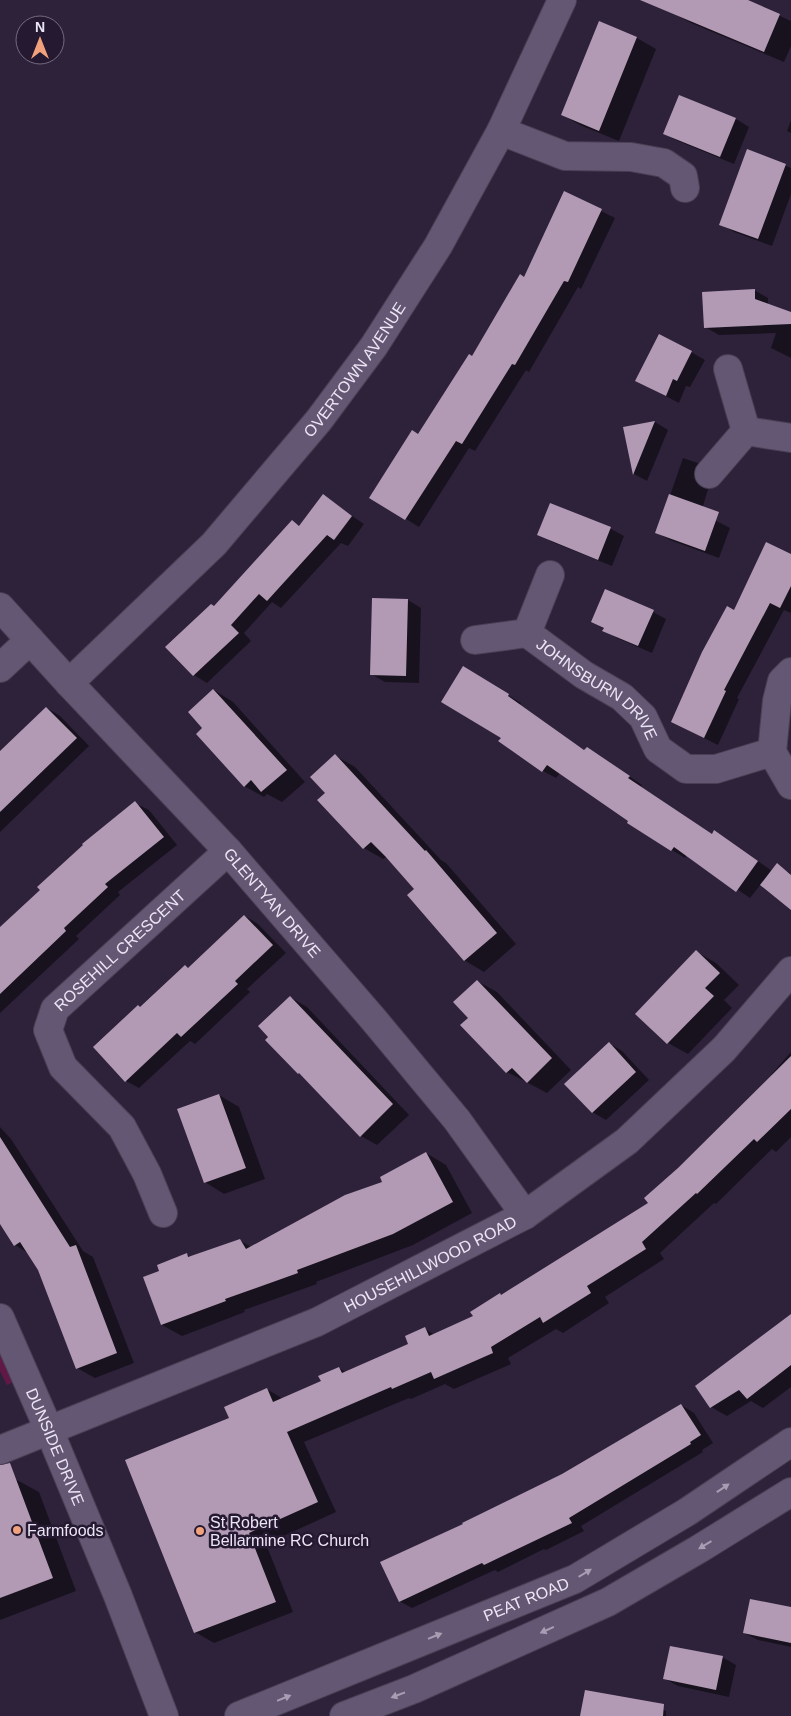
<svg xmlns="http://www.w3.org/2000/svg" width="791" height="1716" viewBox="0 0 791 1716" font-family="Arial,sans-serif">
  <rect width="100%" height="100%" fill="#2e223b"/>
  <!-- green -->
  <path fill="#611847" d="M0 1346 17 1380 7 1385 0 1371Z"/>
  <!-- shadow -->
  <path fill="#0007" d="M676 0H744L791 21V46L784 62 691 23 671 12Z
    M600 23 637 38 656 49 619 141 582 126 562 115Z
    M680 96 736 119 749 127 734 164 678 141 664 134Z
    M791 120V133L787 131Z
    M748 151 791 168V194L772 246 734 232 721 224Z
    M565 193 615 218 581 289 578 287 529 372 526 370 475 451 469 448 419 527 371 497 419 436 524 278Z
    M754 290 768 298V305L791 314V358L771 348 776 333 719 335 705 327Z
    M691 352 705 360 690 387 686 386 679 403 650 388Z
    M655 422 668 430 647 481 634 474 625 428Z
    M683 458 698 463 711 471 707 480 708 489 701 513 730 528 719 558 670 540 657 533Z
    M323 496 364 524 348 546 341 543 281 608 272 602 244 633 251 641 207 683 194 675 215 607 292 522 300 526Z
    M551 504 611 529 624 536 612 566 552 542 539 534Z
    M791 555V613L784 610 737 698 739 699 718 745 672 722 734 611Z
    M408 600 421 608 419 683 385 682 371 674Z
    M653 612 666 619 652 653 617 638 592 621Z
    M477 676 521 703 520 705 585 751 600 756 642 785 641 787 713 835 715 832 728 840 772 871 777 865 790 873 791 908 761 884 750 898 687 855 685 858 672 850 560 773 556 778 543 771 503 737Z
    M214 690 233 702 305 782 282 802 267 794 264 797 244 786 204 728Z
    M47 708 60 716 89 746 0 832V753Z
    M336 756 355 767 441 860 446 863 516 944 484 972 464 960 416 889 386 857 383 859 364 848 326 793Z
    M135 803 149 810 177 845 118 892 120 895 76 936 79 939 0 1013V929Z
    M245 916 258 924 286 953 247 989 250 992 195 1044 190 1041 139 1088 126 1081 141 1008 185 966 189 968Z
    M697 952 716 963 739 985 724 1000 732 1008 688 1054 668 1043Z
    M477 981 497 992 571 1070 547 1093 507 1072 462 1025 470 1018Z
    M290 997 307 1007 409 1115 377 1145 361 1136 305 1076 299 1073Z
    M609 1043 622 1051 649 1080 606 1120 592 1112Z
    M791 1052V1137L776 1152 772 1149 716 1204 714 1203 660 1253 664 1259 605 1297 609 1303 563 1333 556 1329 508 1358 511 1364 454 1389 445 1384 411 1399 409 1398 304 1442 336 1512 266 1544 293 1612 214 1643 195 1632 231 1419 267 1389 283 1399 322 1382 339 1368 347 1373 410 1345 425 1329 435 1335 475 1317 502 1296 650 1203 679 1169 772 1076 771 1075Z
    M219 1095 239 1107 265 1179 224 1194 205 1182Z
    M0 1127 11 1139 83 1251 93 1257 134 1363 95 1378 77 1368 39 1269 28 1253 15 1245 2 1224 0 1215Z
    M426 1153 446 1165 472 1213 413 1245 316 1282 317 1284 244 1310 245 1312 182 1336 162 1325 161 1272 187 1255 192 1257 239 1240 251 1247 384 1182Z
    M791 1315V1387L763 1408 751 1401 727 1416 711 1407Z
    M681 1405 694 1413 713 1443 702 1450 703 1452 581 1526 584 1531 546 1550 544 1549 498 1572 495 1570 412 1608 399 1601 465 1525 563 1475Z
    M15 1479 39 1492 76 1591 0 1620V1484Z
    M791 1608V1647L758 1640 744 1633Z
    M722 1657 736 1665 729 1697 678 1686 665 1679Z
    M653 1704 666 1711V1716H581Z"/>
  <!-- building -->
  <path fill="#b39ab4" d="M640 0H748L780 14 764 52Z
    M599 21 637 37 599 131 561 115Z
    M679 95 736 118 720 157 663 134Z
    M747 149 786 164 758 239 719 225Z
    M564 191 602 209 568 282 564 281 515 365 512 364 462 444 456 441 405 520 369 498 412 430 418 434 469 354 472 356 520 274 524 277Z
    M755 289V299L791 312V324L704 328 702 292Z
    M659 334 692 351 677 381 673 379 666 396 635 381Z
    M655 421 633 475 623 427Z
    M323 494 352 516 334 540 327 535 267 601 259 594 231 625 239 633 193 676 165 647 211 604 214 606 292 520 299 526Z
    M669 494 719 512 705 551 655 533Z
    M550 503 611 527 598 560 537 535Z
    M766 542 791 554V586L780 608 770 603 724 690 726 691 704 738 671 722 702 652 727 606 734 610Z
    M605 589 654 610 638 646 602 631 604 628 591 622Z
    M372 598 408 599 406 676 370 675Z
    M463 666 509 694 508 696 584 750 587 747 630 776 628 778 712 834 714 830 758 861 736 892 674 847 671 851 627 823 628 821 547 765 542 772 498 741 501 738 441 702Z
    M213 689 287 770 261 792 251 780 244 787 196 734 202 728 188 712Z
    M46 707 77 738 0 812V751Z
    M335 754 425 851 426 850 497 933 464 961 407 895 414 889 385 856 371 842 363 849 317 800 325 793 310 777Z
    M135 801 164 837 105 884 108 887 64 928 66 931 0 994V927L40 890 37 887 83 845 82 844Z
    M777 863 791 875V910L760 885Z
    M244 915 273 945 235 981 238 984 181 1037 177 1033 125 1082 93 1047 138 1005 140 1007 185 965 188 968Z
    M696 950 720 973 705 988 714 996 667 1044 635 1014Z
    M477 980 552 1058 527 1083 512 1068 506 1073 460 1025 468 1018 453 1002Z
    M290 996 393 1104 360 1137 299 1073 298 1074 265 1040 268 1037 258 1026Z
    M609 1042 636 1072 592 1113 564 1084Z
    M791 1056V1109L757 1142 754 1139 697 1194 696 1193 642 1242 646 1249 587 1286 591 1293 543 1323 540 1317 509 1336 491 1347 493 1353 434 1379 431 1372 392 1389 391 1387 287 1432 318 1502 249 1533 276 1602 194 1633 125 1460 229 1418 224 1407 267 1388 273 1402 321 1381 318 1376 339 1367 342 1373 408 1344 405 1336 425 1327 429 1336 473 1316 470 1312 500 1293 501 1295 648 1203 644 1198 678 1168Z
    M219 1094 246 1168 204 1183 177 1109Z
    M0 1137 70 1247 76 1245 117 1353 76 1369 38 1270 20 1242 14 1246 0 1224Z
    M426 1152 453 1202 393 1234 297 1270 298 1273 225 1299 226 1301 161 1325 143 1277 159 1271 157 1265 187 1253 188 1257 240 1239 246 1249 345 1195 382 1182 380 1177Z
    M791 1314V1365L747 1399 739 1390 710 1408 695 1386Z
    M681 1404 701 1435 690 1442 691 1444 569 1518 572 1523 484 1565 482 1563 399 1602 380 1562 463 1524 462 1523 562 1474Z
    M10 1463 53 1578 0 1598V1465Z
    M750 1599 791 1607V1643L743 1633Z
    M670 1646 723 1656 716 1690 663 1679Z
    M585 1690 664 1704 663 1716H580Z"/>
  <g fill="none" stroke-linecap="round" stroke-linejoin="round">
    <!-- minor casing -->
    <g stroke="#493f54" stroke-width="30">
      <g id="minor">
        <path d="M501 131 565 156 631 157 664 163 683 176 685 188"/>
        <path d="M746 431 791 438"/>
        <path d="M709 474 746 431 728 369"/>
        <path id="s1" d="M0 607 69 683 228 851 374 1020 457 1120 525 1215"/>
        <path id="s2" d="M527 633 584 675 622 697 643 717 658 749 686 769H716L772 752"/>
        <path d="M475 640 527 633 550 575"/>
        <path d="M0 668 30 640"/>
        <path d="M791 672 782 681 777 701 772 752 791 785"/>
        <path id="s3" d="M69 683 214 544 319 420 374 346 438 246 501 131 562 0"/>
        <path id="s4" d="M163 1213 147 1174 122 1127 63 1067 48 1030 55 1009 228 851"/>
        <path id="s5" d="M0 1318 49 1430 118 1596 164 1716"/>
        <path id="s6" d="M0 1450 317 1322 525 1215 627 1141 724 1049 791 971"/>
      </g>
    </g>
    <!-- tertiary casing -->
    <g stroke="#493f54" stroke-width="30">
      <g id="tertiary">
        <path id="s7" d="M239 1716 575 1579 687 1512 791 1442"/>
        <path d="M344 1716 414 1689 608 1602 699 1549 791 1492"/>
      </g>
    </g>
    <!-- minor -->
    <use href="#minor" stroke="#645773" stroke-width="28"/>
    <!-- tertiary -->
    <use href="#tertiary" stroke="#645773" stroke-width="28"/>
  </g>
  <!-- one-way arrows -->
  <defs><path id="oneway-solid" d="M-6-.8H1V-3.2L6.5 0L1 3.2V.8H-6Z" transform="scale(1.25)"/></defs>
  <g fill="#a89eb4">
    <use href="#oneway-solid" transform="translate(723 1488) rotate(-34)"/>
    <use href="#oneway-solid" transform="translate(705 1545) rotate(149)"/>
    <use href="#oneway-solid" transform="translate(585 1573) rotate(-31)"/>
    <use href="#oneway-solid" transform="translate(547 1630) rotate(156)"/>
    <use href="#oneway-solid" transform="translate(435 1636) rotate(-22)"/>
    <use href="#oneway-solid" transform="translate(398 1695) rotate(159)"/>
    <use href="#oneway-solid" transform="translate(284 1698) rotate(-22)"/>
  </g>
  <!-- markers -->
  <g fill="#f1a17c" stroke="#241930" stroke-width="2">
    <circle cx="17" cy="1530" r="5"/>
    <circle cx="200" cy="1531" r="5"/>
  </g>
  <g text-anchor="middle" stroke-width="5" stroke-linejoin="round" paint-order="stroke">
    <!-- street labels -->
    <g font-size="16" fill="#ece5f5" stroke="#241930">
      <text dy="6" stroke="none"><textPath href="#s3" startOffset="425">OVERTOWN AVENUE</textPath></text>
      <text dy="6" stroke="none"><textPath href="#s2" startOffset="91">JOHNSBURN DRIVE</textPath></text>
      <text dy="6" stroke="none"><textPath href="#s1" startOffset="402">GLENTYAN DRIVE</textPath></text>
      <text dy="6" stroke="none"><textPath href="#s4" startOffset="329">ROSEHILL CRESCENT</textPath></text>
      <text dy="6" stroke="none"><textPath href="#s6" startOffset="469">HOUSEHILLWOOD ROAD</textPath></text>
      <text dy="6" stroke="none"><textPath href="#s5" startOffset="140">DUNSIDE DRIVE</textPath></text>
      <text dy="6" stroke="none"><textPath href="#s7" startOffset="310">PEAT ROAD</textPath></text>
    </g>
    <!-- poi labels -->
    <g font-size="16" fill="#ece5f5" stroke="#241930" text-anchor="start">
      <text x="210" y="1528">St Robert<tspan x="210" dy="18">Bellarmine RC Church</tspan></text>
      <text x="27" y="1536">Farmfoods</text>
    </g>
  </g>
  <!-- north arrow -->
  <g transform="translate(40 40)"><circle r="24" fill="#241930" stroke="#746b7f"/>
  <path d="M0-4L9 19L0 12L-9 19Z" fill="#f1a17c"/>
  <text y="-8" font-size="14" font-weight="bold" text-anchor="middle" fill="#ece5f5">N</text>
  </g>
</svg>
